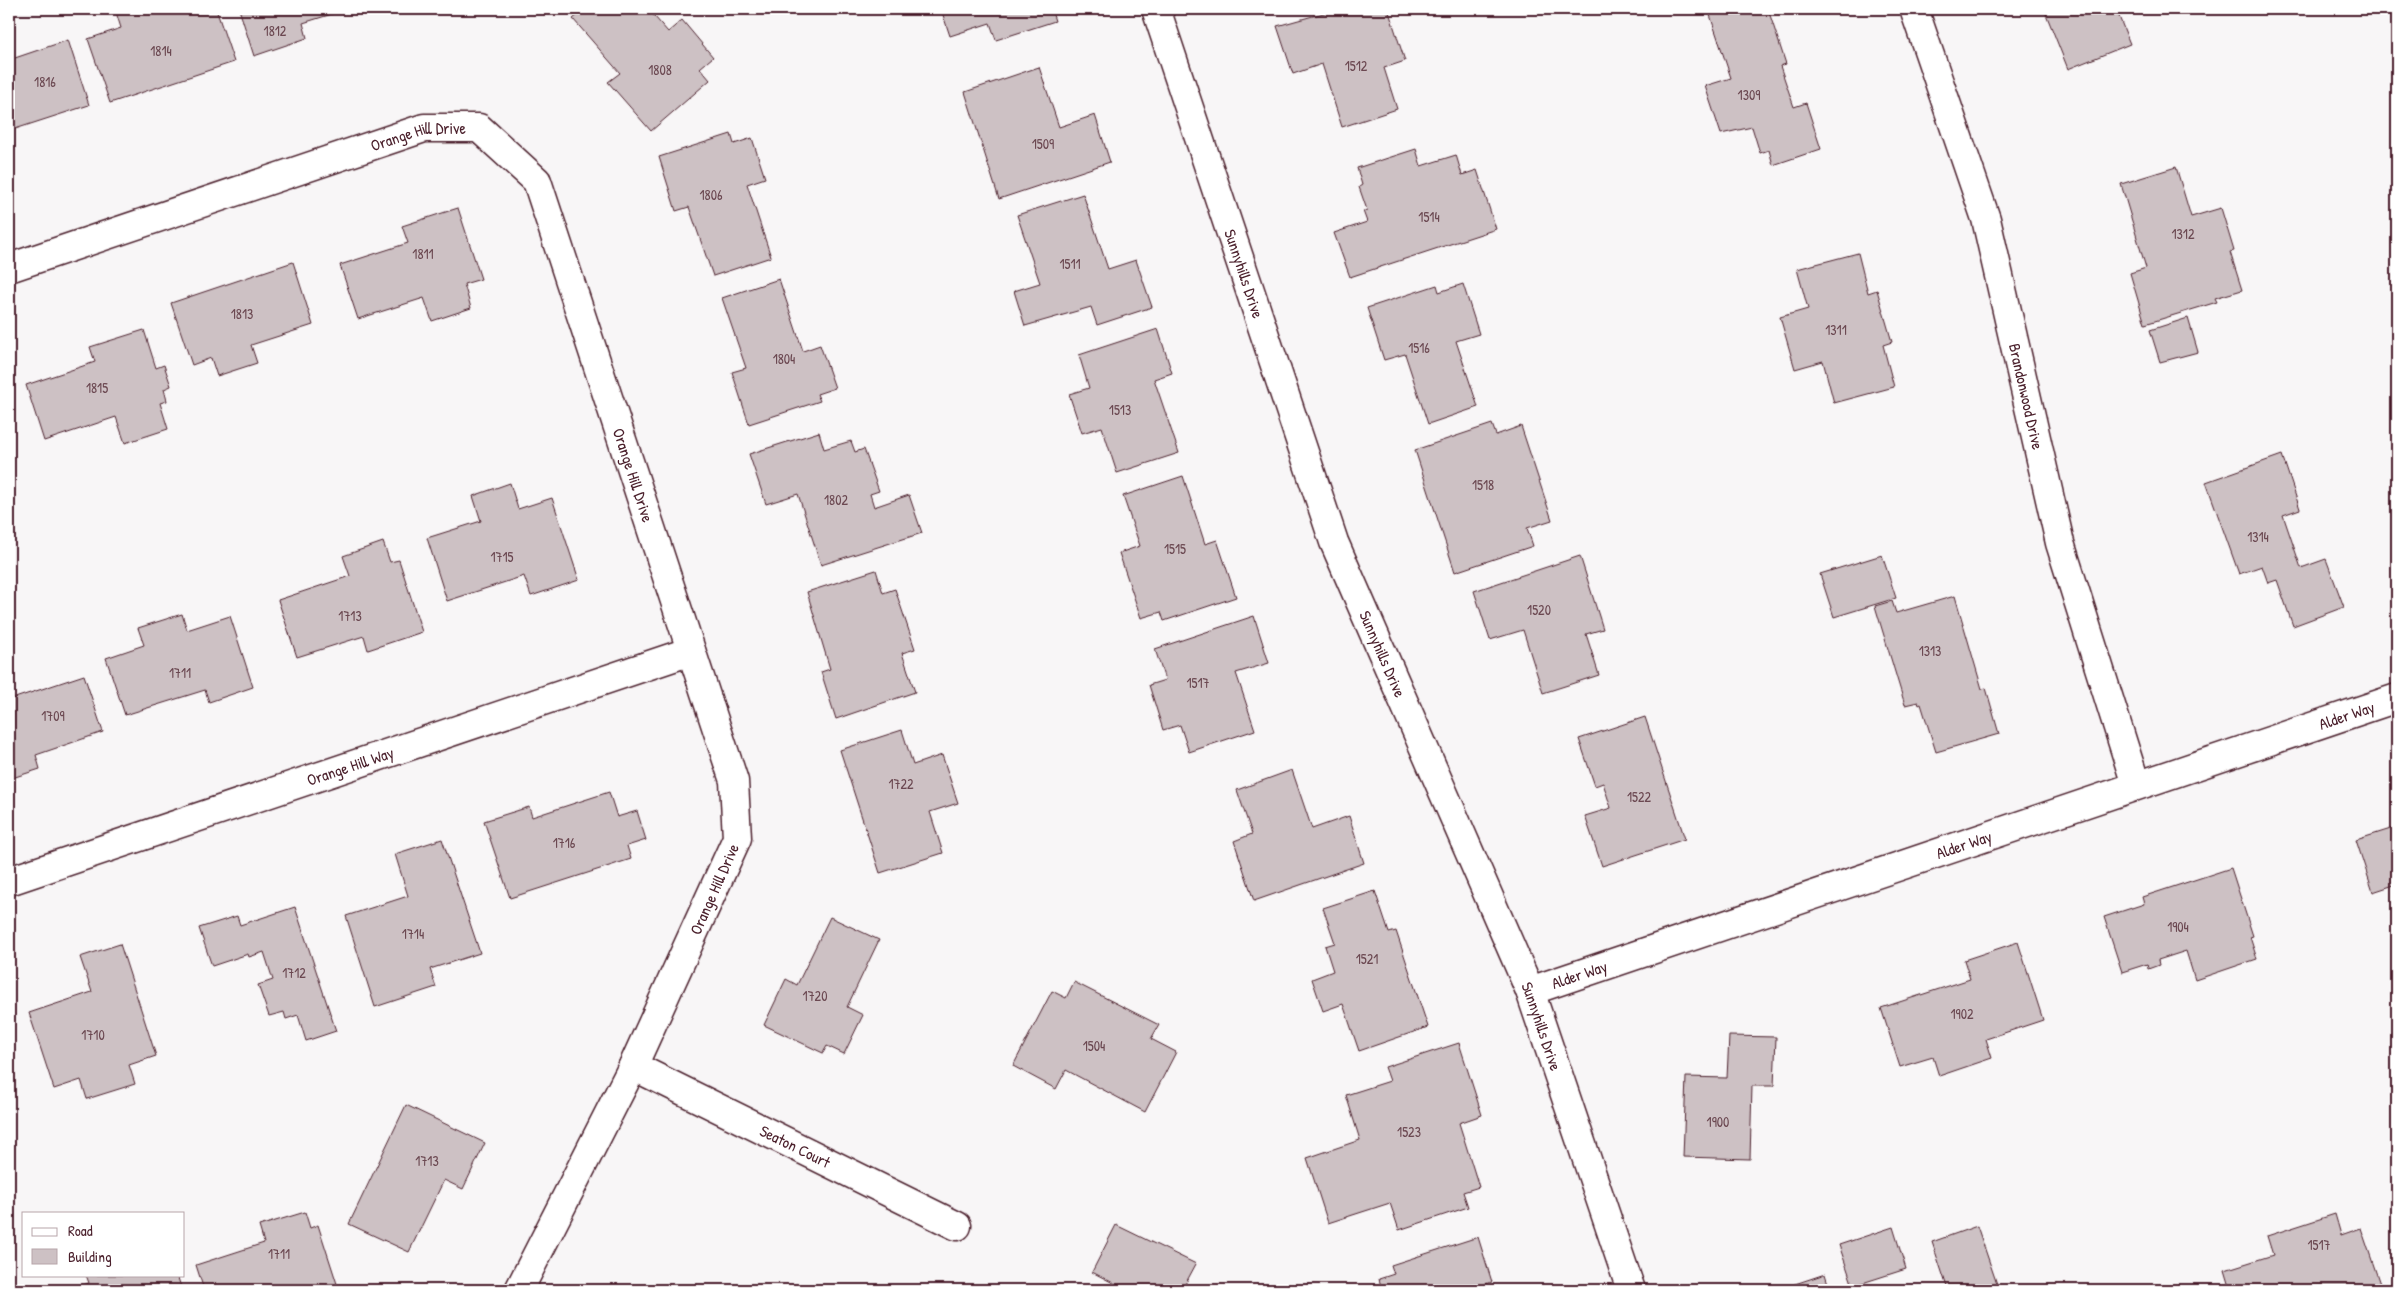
<svg xmlns="http://www.w3.org/2000/svg" width="2406" height="1299" viewBox="0 0 2406 1299" font-family="'Patrick Hand',sans-serif">
  <rect width="100%" height="100%" fill="#f8f6f7"/>
  <filter id="ink" filterUnits="userSpaceOnUse"><feTurbulence type="fractalNoise" baseFrequency=".02" numOctaves="2"/><feDisplacementMap in="SourceGraphic" scale="10" xChannelSelector="R" yChannelSelector="G"/><feConvolveMatrix kernelMatrix="1 2 1 2 8 2 1 2 1" color-interpolation-filters="sRGB"/></filter>
  <g filter="url(#ink)">
    <!-- building -->
    <path fill="#cdc1c4" stroke="#4a1f2b" d="M115 9H216L234 62 110 103 88 39 121 28Z
      M239 9H348L303 23 307 38 254 56Z
      M585 9H648L668 32 682 20 713 57 700 68 710 80 651 131 608 82 620 73 573 19Z
      M941 9H1051L1055 21 996 40 990 23 950 36Z
      M1338 9H1388L1405 61 1384 68 1397 109 1342 127 1322 64 1293 74 1277 26Z
      M1708 9H1768L1786 64 1780 66 1794 107 1806 103 1821 149 1773 165 1769 150 1760 153 1752 127 1721 134 1705 86 1731 78Z
      M2044 9H2116L2130 44 2068 69Z
      M68 40 89 105 9 131V60Z
      M1039 67 1059 127 1095 115 1110 162 999 199 965 92Z
      M731 134 734 144 752 138 765 178 747 184 771 257 713 276 689 207 676 211 659 157Z
      M1416 149 1421 166 1456 155 1462 175 1477 170 1496 229 1350 277 1334 233 1367 222 1363 211 1367 210 1359 187 1362 185 1357 168Z
      M2176 167 2191 217 2221 208 2234 251 2230 252 2242 290 2215 298 2217 302 2145 324 2130 273 2146 268 2121 184Z
      M1083 194 1108 269 1136 260 1152 307 1097 325 1091 307 1025 326 1014 291 1040 283 1017 215Z
      M458 208 481 279 464 284 471 308 432 321 424 298 358 319 340 265 408 243 402 226Z
      M1858 253 1868 293 1877 290 1892 342 1883 345 1894 387 1834 403 1823 361 1795 369 1780 317 1808 309 1797 269Z
      M293 262 313 325 251 345 257 363 217 376 211 358 192 365 171 303Z
      M779 279 803 351 820 345 835 388 817 394 820 401 749 424 732 372 746 368 722 298Z
      M1463 284 1479 334 1456 341 1478 407 1428 424 1405 354 1384 360 1367 308 1437 285 1439 292Z
      M2188 318 2198 352 2160 362 2150 330Z
      M1158 329 1172 373 1154 379 1179 453 1117 473 1102 427 1082 433 1069 394 1089 388 1079 355Z
      M144 330 156 368 164 365 171 386 164 389 167 401 160 403 168 429 125 443 116 417 44 441 26 385 95 362 90 347Z
      M1492 424 1496 435 1521 426 1552 520 1527 528 1533 546 1455 572 1415 450Z
      M819 432 824 449 851 441 855 452 864 449 879 491 870 494 874 507 909 495 922 533 821 565 798 494 766 504 749 454Z
      M2282 455 2300 509 2283 515 2301 568 2326 559 2344 607 2293 626 2277 580 2268 583 2262 566 2239 574 2206 482Z
      M1183 476 1205 544 1217 540 1236 597 1164 621 1161 612 1141 618 1119 553 1140 546 1123 496Z
      M510 483 518 509 552 498 579 580 531 596 524 576 447 601 427 538 481 521 473 496Z
      M383 542 390 562 399 560 422 632 368 650 364 636 297 657 278 600 350 576 343 556Z
      M1882 555 1896 598 1834 617 1820 574Z
      M1580 556 1603 629 1586 634 1599 675 1543 693 1523 630 1490 640 1474 591Z
      M876 570 883 593 895 589 915 649 902 653 915 692 836 719 821 672 830 669 807 592Z
      M1955 596 1982 689 1986 688 1999 734 1936 752 1921 704 1919 705 1918 702 1905 705 1875 606 1892 601 1896 613Z
      M182 614 187 630 230 616 253 687 209 702 205 690 125 715 106 658 144 645 138 628Z
      M1254 616 1269 663 1236 673 1255 730 1189 752 1180 725 1163 730 1149 685 1165 680 1155 649Z
      M84 675 103 732 36 755 40 769 9 779V700Z
      M1645 717 1685 839 1602 866 1585 816 1611 808 1603 783 1595 786 1579 739Z
      M902 730 913 765 942 755 958 803 930 812 943 853 880 873 840 750Z
      M1292 770 1312 829 1349 816 1364 863 1254 901 1234 841 1252 834 1237 790Z
      M609 792 617 817 637 811 646 840 627 846 631 859 510 898 484 821 529 807 532 817Z
      M2397 827V884L2373 892 2356 840Z
      M442 839 480 953 430 969 436 987 375 1007 346 916 408 896 395 854Z
      M2231 868 2253 936 2250 937 2257 959 2195 980 2186 951 2158 960 2159 965 2148 969 2147 964 2122 972 2104 917 2144 904 2142 897Z
      M1375 891 1389 933 1396 931 1428 1027 1359 1051 1343 1004 1323 1011 1312 979 1333 971 1325 946 1335 943 1323 908Z
      M295 907 336 1031 306 1041 298 1015 286 1019 284 1012 269 1016 258 985 273 980 264 952 249 957 248 954 212 966 199 928 237 916 240 925Z
      M830 917 879 940 847 1007 863 1015 844 1054 827 1046 823 1053 764 1025 786 979 797 985Z
      M2018 942 2043 1020 1986 1039 1992 1058 1939 1076 1933 1057 1900 1067 1881 1008 1970 979 1964 960Z
      M120 944 156 1056 129 1065 135 1084 87 1099 81 1080 54 1089 29 1013 92 992 80 957Z
      M1074 982 1159 1025 1151 1039 1176 1052 1145 1112 1066 1070 1056 1089 1013 1066 1052 991 1066 998Z
      M1729 1036 1776 1037 1774 1086H1752L1750 1159 1683 1157 1686 1077 1727 1078Z
      M1459 1043 1482 1115 1459 1123 1479 1187 1463 1192 1468 1207 1399 1230 1390 1203 1328 1223 1307 1158 1360 1140 1346 1095 1390 1081 1385 1067Z
      M406 1105 485 1143 463 1189 444 1180 409 1252 349 1224Z
      M305 1212 310 1228 318 1225 339 1290H204L196 1265 264 1243 259 1226Z
      M2335 1214 2341 1235 2361 1228 2382 1290H2231L2225 1270 2273 1255 2267 1236Z
      M1116 1225 1196 1264 1182 1290H1114L1117 1285 1092 1272Z
      M1977 1226 1999 1290H1948L1932 1242Z
      M1893 1227 1906 1269 1853 1286 1839 1245Z
      M1478 1237 1492 1282 1472 1288 1473 1290H1382L1379 1279 1394 1274 1391 1265Z
      M1825 1274 1830 1290H1777Z
      M86 1275H177L182 1290H67L89 1283Z"/>
    <g fill="none" stroke-linecap="round" stroke-linejoin="round">
      <!-- minor casing -->
      <g stroke="#4a1f2b" stroke-width="31">
        <g id="minor">
          <path id="s1" d="M1156 9 1334 542 1530 991 1631 1290"/>
          <path id="s2" d="M1914 9 1986 219 2060 543 2136 785"/>
          <path id="s3" d="M9 268 424 128H479L537 181 734 781 737 838 633 1066 519 1290"/>
          <path id="s4" d="M9 881 691 651"/>
          <path id="s5" d="M1530 991 2397 698"/>
          <path id="s6" d="M633 1066 957 1226"/>
        </g>
      </g>
      <!-- minor -->
      <use href="#minor" stroke="#fff" stroke-width="28"/>
    </g>
  </g>
  <g text-anchor="middle" stroke-width="4" stroke-linejoin="round" paint-order="stroke">
    <!-- number labels -->
    <g font-size="14" fill="#6b4851">
      <text x="275" y="36">1812</text>
      <text x="161" y="56">1814</text>
      <text x="1356" y="71">1512</text>
      <text x="660" y="75">1808</text>
      <text x="45" y="87">1816</text>
      <text x="1749" y="100">1309</text>
      <text x="1043" y="149">1509</text>
      <text x="711" y="200">1806</text>
      <text x="1429" y="222">1514</text>
      <text x="2183" y="239">1312</text>
      <text x="423" y="259">1811</text>
      <text x="1070" y="269">1511</text>
      <text x="242" y="319">1813</text>
      <text x="1836" y="335">1311</text>
      <text x="1419" y="353">1516</text>
      <text x="784" y="364">1804</text>
      <text x="97" y="393">1815</text>
      <text x="1120" y="415">1513</text>
      <text x="1483" y="490">1518</text>
      <text x="836" y="505">1802</text>
      <text x="2258" y="542">1314</text>
      <text x="1175" y="554">1515</text>
      <text x="502" y="562">1715</text>
      <text x="1539" y="615">1520</text>
      <text x="350" y="621">1713</text>
      <text x="1930" y="656">1313</text>
      <text x="180" y="678">1711</text>
      <text x="1198" y="688">1517</text>
      <text x="53" y="721">1709</text>
      <text x="901" y="789">1722</text>
      <text x="1639" y="802">1522</text>
      <text x="564" y="848">1716</text>
      <text x="2178" y="932">1904</text>
      <text x="413" y="939">1714</text>
      <text x="1367" y="964">1521</text>
      <text x="294" y="978">1712</text>
      <text x="815" y="1001">1720</text>
      <text x="1962" y="1019">1902</text>
      <text x="93" y="1040">1710</text>
      <text x="1094" y="1051">1504</text>
      <text x="1718" y="1127">1900</text>
      <text x="1409" y="1137">1523</text>
      <text x="427" y="1166">1713</text>
      <text x="2319" y="1250">1517</text>
      <text x="279" y="1259">1711</text>
    </g>
    <!-- street labels -->
    <g font-size="16" fill="#4a1f2b" stroke="#fff">
      <text dy="6" stroke="none"><textPath href="#s3" startOffset="431">Orange Hill Drive</textPath></text>
      <text dy="6" stroke="none"><textPath href="#s1" startOffset="279">Sunnyhills Drive</textPath></text>
      <text dy="6" stroke="none"><textPath href="#s2" startOffset="404">Brandonwood Drive</textPath></text>
      <text dy="6" stroke="none"><textPath href="#s3" startOffset="881">Orange Hill Drive</textPath></text>
      <text dy="6" stroke="none"><textPath href="#s1" startOffset="684">Sunnyhills Drive</textPath></text>
      <text dy="6" stroke="none"><textPath href="#s5" startOffset="862">Alder Way</textPath></text>
      <text dy="6" stroke="none"><textPath href="#s4" startOffset="360">Orange Hill Way</textPath></text>
      <text dy="6" stroke="none"><textPath href="#s5" startOffset="458">Alder Way</textPath></text>
      <text transform="translate(714 889) rotate(-66)" y="6">Orange Hill Drive</text>
      <text dy="6" stroke="none"><textPath href="#s5" startOffset="52">Alder Way</textPath></text>
      <text dy="6" stroke="none"><textPath href="#s1" startOffset="1089">Sunnyhills Drive</textPath></text>
      <text dy="6" stroke="none"><textPath href="#s6" startOffset="181">Seaton Court</textPath></text>
    </g>
  </g>
  <!-- margin -->
  <rect width="2406" height="1299" fill="none" stroke="#fff" stroke-width="30"/>
  <rect x="15" y="15" width="2376" height="1269" fill="none" stroke="#4a1f2b" stroke-width="2" filter="url(#ink)"/>
  <!-- legend -->
  <rect x="22" y="1212" width="162" height="65" fill="#ffffff" stroke="#b7a5aa"/>
  <rect x="32" y="1228" width="25" height="8" fill="#ffffff" stroke="#b7a5aa"/>
  <text x="68" y="1236" font-size="15" fill="#4a1f2b">Road</text>
  <rect x="32" y="1249" width="25" height="15" fill="#cdc1c4" stroke="#b7a5aa"/>
  <text x="68" y="1262" font-size="15" fill="#4a1f2b">Building</text>
</svg>
